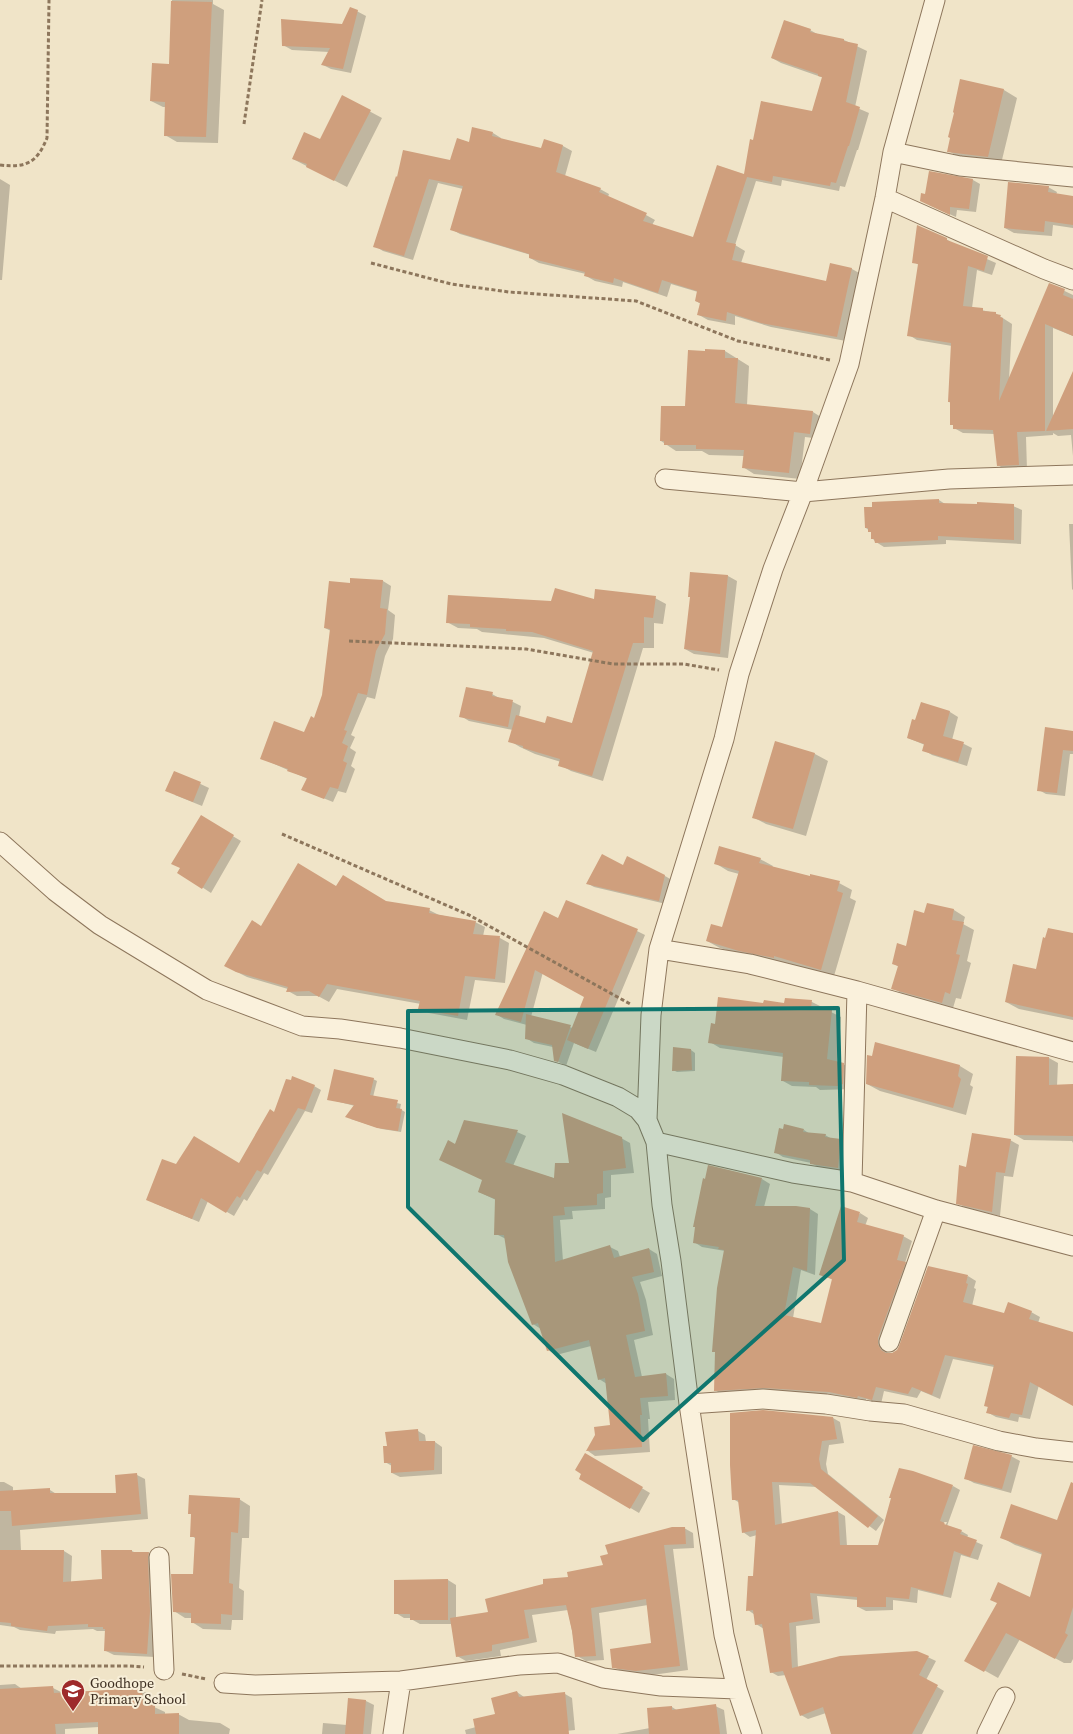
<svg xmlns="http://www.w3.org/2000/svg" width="1073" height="1734" viewBox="0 0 1073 1734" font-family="'Source Serif 4',serif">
  <rect width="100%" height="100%" fill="#f0e4c8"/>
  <!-- shadow -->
  <path fill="#0003" fill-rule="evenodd" d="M172 0H213V4L224 10 218 143 177 142 165 135 166 107H163L151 101 170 65Z
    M351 8 366 16 351 73 331 69 323 65 329 52 292 50 283 45 343 25Z
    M810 30 819 35 844 40 867 51 855 107 869 113 858 150H857L845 187 840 186 839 191 782 180 781 186 756 181 735 245 745 251 741 263 827 282 831 264 852 269 861 274 846 341 771 327 735 316V325L708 320 699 315 701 304 696 301 698 292 671 284 667 297 623 282 622 287 595 281 586 276V274L539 263 530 258 531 255 460 234 451 229 463 189 438 183 413 260 383 251 375 246 396 178 450 161 470 144 493 133 501 138V139L542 150 545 141 563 146 572 151 565 176 600 189 609 194 608 197 646 215 655 220 652 225 694 239 745 176 754 141 813 113 824 78 781 63 772 58Z
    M961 80 1004 90 1017 98 1001 164 961 159 949 151Z
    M343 97 382 118 347 187 293 159 320 141Z
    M930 172 973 180 980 184 976 212 957 210 956 217 929 205 926 195Z
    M0 179 10 185 2 280H0Z
    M1048 187 1057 192 1056 195 1073 197V228L1053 225 1052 236 1014 233 1005 228Z
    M946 239 955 245 996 263 992 275 977 270 972 308 995 313 1012 324 1009 380 1050 284 1073 295V336L1053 328V418L1073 374V456L1071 435 1058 436 1053 433V435L1026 437 1027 470 1007 471 998 465 995 434 963 433 954 428 951 403 949 402 952 346 917 340 909 335 919 265 914 262Z
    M725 351 749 366 747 405 813 412 824 419 822 439 805 437 800 479 754 474 743 467 744 456 709 455 702 451H676L661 441 686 408Z
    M939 500 945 504 1013 506 1022 510 1021 544 946 540V544L884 547 876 542 872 538V533L866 528Z
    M1069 524H1073V590L1072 589Z
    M691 573 728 576 737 581 728 658 694 654 685 649 692 598Z
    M383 581 391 586 388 610 395 615 393 639 385 656 375 699 367 697 351 735 355 737 350 748 356 752 351 766 355 769 346 793 338 791 333 802 303 790 308 779 261 758 305 733 315 720 323 696 331 631 325 628 351 585Z
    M655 598 666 604 663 624 654 623V648H643L603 781 571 771 560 765 561 762 535 754 520 747 510 741 513 730 469 721 461 716 492 694 501 699 513 702 521 706 519 717 546 725 572 724 594 653 544 638 482 632 477 629 458 628 447 622 552 602Z
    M921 704 950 712 958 717 952 740 964 744 972 748 967 766 932 755 924 750 925 745 908 738 916 722Z
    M1073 732V754H1070L1065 796 1046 794 1039 790Z
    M776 742 815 754 828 761 806 836 766 824 753 817Z
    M175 772 209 788 202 806 175 795Z
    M201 817 241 841 211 893 179 872Z
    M760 859 773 866 772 868 839 883 852 890 850 898 856 901 834 976 787 963 786 965 753 958 720 948 707 941 723 929 739 874 728 871 715 863Z
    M665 876 672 880 666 904 594 887 587 883Z
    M337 887 386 903 429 910 439 915 475 922 485 927 483 936 500 938 509 943 505 983 475 980 467 1020 429 1013 420 1008 421 1004 337 989 329 1002 318 996H297L288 991V989L247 977 235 971 262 927Z
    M928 904 954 910 965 917 963 924 974 930 967 961 971 963 961 999 956 998 953 1008 904 995 893 988 899 967 893 963 907 947 925 914Z
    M559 920 637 931 645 935 596 1052 574 1043 566 1066 555 1060 553 1047 534 1043 526 1038 527 1025 504 1019 496 1014ZM543 972 586 997 573 1028 531 1017Z
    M1073 934V1020L1019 1009 1006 1002Z
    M786 999 812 1002 822 1007 821 1011 831 1012 841 1017 837 1063 843 1064 853 1070V1089L820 1090 816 1087 792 1086 783 1081 784 1057 720 1048 710 1042 716 1025 764 1004H786Z
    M674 1049 691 1050 695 1053V1071L677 1072 673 1070Z
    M1049 1058 1058 1063 1057 1086H1073V1143L1072 1141 1024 1140 1015 1135Z
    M960 1066 973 1074 970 1085 973 1087 966 1115 880 1091 867 1084Z
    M373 1079 377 1081 373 1097 401 1104 400 1109 405 1112 401 1132 382 1129 351 1119 355 1106 328 1099Z
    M314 1086 321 1090 312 1113 305 1111 268 1175 264 1173 247 1201 244 1199 234 1216 208 1201 199 1222 154 1203 176 1166 240 1164 275 1114Z
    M465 1122 517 1132 526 1136 513 1166 556 1179 571 1164 621 1138 630 1143 634 1173 611 1175V1197L605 1198V1209L572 1211 573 1219 560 1220 563 1261 610 1247 618 1251 620 1257 649 1249 657 1254 662 1276 640 1282 646 1300 653 1335 634 1340 642 1377 666 1374 674 1379 675 1400 648 1402 650 1419H648L650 1452 595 1456 588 1451 596 1436 612 1426 607 1384 599 1379 591 1346 556 1355 548 1350 541 1329 533 1324 506 1239 496 1234V1200L479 1192 483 1180 455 1145Z
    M804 1130 810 1134 825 1135 832 1139 841 1140 849 1145 846 1172 820 1168 811 1163 783 1157 775 1152Z
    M1010 1140 1019 1145 1013 1177 1004 1176 1000 1216 966 1208 958 1203 967 1168Z
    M762 1179 770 1184 764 1207 810 1209 818 1214 815 1275 801 1270 793 1318 822 1324 833 1280 821 1274 860 1213 868 1218 865 1226 903 1236 912 1241 905 1263 913 1268 886 1350 888 1354H892L897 1351 968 1276 976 1281 974 1288 976 1289 972 1306 1005 1314 1031 1312 1040 1317 1038 1323 1073 1333V1332V1405L1039 1385 1030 1419 1019 1417 1018 1422 996 1417 987 1412 994 1367 953 1359 940 1399 921 1391 917 1398 884 1391 881 1404 866 1399V1401L839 1396 773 1392 723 1395 715 1390 725 1251 702 1247 694 1242Z
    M833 1418 840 1422 844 1443 829 1445 826 1464 828 1474 884 1520 876 1531 817 1487 779 1485 782 1525 838 1512 845 1516 847 1546H879L953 1486 960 1490 947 1526 961 1531 968 1535 967 1538 983 1545 978 1560 961 1555 951 1598 918 1590 917 1603 893 1600V1610L866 1611 858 1607V1600L817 1596 820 1623 796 1626 798 1668 917 1652 936 1661 926 1680 944 1691 922 1734H832L826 1713 808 1719 801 1715 786 1675 778 1676 771 1672 764 1629 756 1624 755 1615 748 1610 754 1578 757 1535 750 1537 743 1532 740 1503 733 1499ZM944 1522H947L943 1531 941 1530Z
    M418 1431 425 1435 426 1442H435L442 1447V1474L400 1477 392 1473V1466L385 1462 388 1447Z
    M586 1455 650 1493 639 1513 580 1478Z
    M1011 1456 1020 1461 1011 1493 974 1483 965 1478Z
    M137 1475 145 1479 148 1519 20 1530 21 1551H64L72 1556 71 1582 103 1580 132 1551 136 1553H149L157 1558 155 1657 114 1655 106 1651 107 1631H97L93 1629 56 1631 55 1634 20 1630 14 1627 0 1625V1482H4L13 1487V1492L50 1490 58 1495 118 1494Z
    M239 1499 250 1506 249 1538H242L239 1588 244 1591 243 1620H232L231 1630 203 1629 192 1622V1618H185L174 1611 194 1576 196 1539 192 1536Z
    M1073 1503V1659L1071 1663H1064L1020 1639 998 1678 966 1660 1030 1598 1043 1555 1015 1545 1001 1537 1058 1522Z
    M684 1528 693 1533 694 1548 673 1549 688 1670 645 1676 623 1672 614 1667 652 1644 648 1605 599 1613 604 1660 586 1661 577 1656 568 1610 532 1615 537 1642 500 1650 501 1656 466 1661 457 1656 453 1624H420L411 1619V1618H404L396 1613 448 1580 456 1585V1618L489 1613 570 1578 604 1566Z
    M15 1684 22 1689 53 1688 63 1693 142 1690 152 1696V1706L165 1712V1715L178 1714 189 1720 220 1723 230 1729 229 1734H99V1727L65 1729V1734H0V1685Z
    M517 1692 524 1697 565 1694 572 1698 575 1730 538 1734H466L465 1730 476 1727 497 1715Z
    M349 1700 366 1701 374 1705 371 1734H322L323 1723 347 1725Z
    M715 1706 724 1710 727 1734H617L650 1728 672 1707 678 1711Z"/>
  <!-- building -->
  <path fill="#cf9f7d" d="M171 1 212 2 206 137 164 136 165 102 150 101 152 63 169 64Z
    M350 7 358 10 343 69 321 65 330 48 282 46 281 19 342 24Z
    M784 20 811 29 810 32 844 39V41L858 44 846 102 860 107 849 146H848L836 183 831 182 830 186 773 176 772 182 747 177 726 242 736 244 732 260 826 281 830 263 852 268 837 337 761 323 727 312 726 321 697 315 700 303 695 301 697 291 662 280 658 293 614 278 613 283 584 276 585 272 529 258V254L450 230 463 186 429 179 404 256 373 247 396 176 397 177 403 150 450 160 457 138 469 142 472 127 493 132 492 136 541 148 544 139 563 145 556 172 601 188 599 192 647 213 643 221 693 237 717 165 744 174 750 139 753 140 761 101 812 111 822 77 818 76V74L771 58Z
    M960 79 1004 89 988 157 947 152 950 138 948 137 954 113 953 112Z
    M342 95 371 110 334 181 306 167 307 164 292 159 304 132 320 139Z
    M929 171 973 179 969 209 950 207V215L920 201 921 193 925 194Z
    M1008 182 1049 186 1048 192 1073 196V225L1045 221 1044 232 1004 228Z
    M917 225 947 238V240L988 256 984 271 968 266 963 306 983 308V311L996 312V314L1001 315 1000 317 1003 318 999 401 1049 283 1065 289 1063 295 1073 299V336L1045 324V431L1017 432 1019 465 997 466 993 430 953 429V425H950V402H948L951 343 907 336 918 264 912 263Z
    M705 349 725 350V358H738L735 403 813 411 810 434 794 432 789 473 742 468 744 450 696 449V445H664V441H660L661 406H685L688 350 705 351Z
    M1073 371V429L1046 431Z
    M939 499V503L977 504V502L1014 504V540L938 536V540L875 543 874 539H871V532H868V528H865L864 507H872V502Z
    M690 572 728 575 720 654 684 649 690 597H688Z
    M350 578 383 580 380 608 387 609 385 634 376 651 367 695 358 693 344 730 347 731 342 743 348 746 343 761 347 763 338 789 330 787 324 799 301 790 307 778 287 771 288 769 260 759 274 721 304 732 311 716 314 718 322 695 330 629 324 628 329 581 350 583Z
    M555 588 594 599 595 589 656 596 653 618 644 617V643H633L592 776 558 766 560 759 523 748V746L508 742 516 715 545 723 547 716 572 723 593 651 532 632 506 631V629L470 627V624L446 623 448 595 551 601Z
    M466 687 493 692 492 696 513 700 508 727 459 717Z
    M921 702 950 711 943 736 964 742 958 762 922 751 924 744 907 738 912 719 915 720Z
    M1045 727 1073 731V751L1063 750 1057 793 1037 791Z
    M775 741 815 753 793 829 752 818Z
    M174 771 201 782 193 802 165 791Z
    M201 815 234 835 202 889 177 873 180 868 171 864Z
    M719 846 761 858 759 863 810 876V874L840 881 837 891 843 893 821 970 774 956V958L739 951 706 941 711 924 722 927 739 871 714 864Z
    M602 854 623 865 627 856 665 875 659 901 586 884Z
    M298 863 336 886 343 875 386 901 430 908 429 913 476 921 473 934 500 936 495 979 465 976 458 1016 418 1009 420 1001 327 984 319 997 309 991 286 992 288 987 236 972 224 966 252 920 261 926Z
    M566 900 638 929 588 1049 567 1040 584 997 535 970 521 1022 495 1015 544 911 558 918Z
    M927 903 954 909 952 920 964 922 956 954 960 955 950 994 945 992 942 1003 891 989 898 966 892 964 897 943 906 946 914 910 924 913Z
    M1048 928 1073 933V1017L1005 1002 1013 964 1036 969 1043 937 1045 938Z
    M718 997 763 1003 764 1000 784 1003 785 998 812 1000 811 1008 832 1010 827 1059 844 1063 843 1084 838 1086 809 1085V1082L781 1081 783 1053 708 1043 711 1023 715 1024Z
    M526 1014 571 1025 558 1062 554 1061 552 1045 525 1039Z
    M875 1042 960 1065 958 1076 961 1079 953 1108 866 1084 867 1055 872 1056Z
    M673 1047 691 1049 692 1070 672 1071Z
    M1016 1056 1049 1057V1085L1073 1084V1136L1014 1135Z
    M334 1069 374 1078 370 1095 398 1100 396 1108 402 1109 398 1131 377 1128 345 1117 354 1105 327 1100Z
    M292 1076 315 1085 305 1110 298 1108 261 1172 257 1170 240 1198 237 1196 226 1213 201 1198 192 1219 146 1200 162 1159 176 1164 194 1136 239 1163 270 1109 274 1112 286 1079 291 1080Z
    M562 1113 622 1137 626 1168 603 1171V1193L597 1194V1205L564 1207 565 1215 553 1216 555 1262 610 1245 614 1258 649 1248 654 1272 632 1277 638 1294 645 1331 626 1335 635 1377 666 1373 668 1396 640 1398 642 1415H640L642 1447 586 1451 595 1435 594 1427 610 1425 605 1378 598 1380 589 1340 547 1351 538 1323 532 1325 508 1262 504 1235H494L495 1199 478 1192 482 1180 439 1160 448 1140 455 1144 464 1120 518 1130 505 1162 554 1178 555 1163H569Z
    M784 1124 804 1129 803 1132 826 1134 825 1137 841 1139 838 1168 810 1164V1160L774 1153 779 1128 783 1129Z
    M972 1133 1011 1139 1005 1173 996 1172 992 1212 956 1204 959 1165 966 1167Z
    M708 1165 762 1178 755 1206H796L810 1208 807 1271 793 1267 784 1315 821 1323 832 1279 819 1275 841 1206 860 1212 857 1222 904 1235 897 1260 906 1262 878 1338V1344L881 1350 886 1353H892L897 1350 899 1346 928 1266 968 1275 966 1283 968 1284 963 1302 1004 1313 1008 1302 1032 1311 1029 1319 1073 1332V1406L1030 1382 1022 1415 1011 1413 1009 1418 986 1413 988 1407 984 1406 994 1365 945 1355 932 1395 912 1387 908 1394 876 1387 872 1400 858 1396 857 1398 829 1392 764 1388 714 1391 715 1352H712L717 1288 724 1250 718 1249 719 1247 693 1243 695 1227H693L703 1178 705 1179Z
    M763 1410 833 1417 837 1439 822 1441 819 1459 821 1469 878 1516 868 1528 810 1483 772 1482 775 1525 838 1511 840 1545H878L891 1498H889L899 1468 913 1471 953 1485 940 1521 945 1523 944 1524 962 1530 960 1534 977 1540 970 1557 954 1551 943 1595 911 1587 909 1599 886 1597V1607H857V1597L810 1593 813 1619 789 1623 792 1668 840 1656 917 1651 929 1656 919 1675 938 1685 912 1734H831L823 1707 800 1716 783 1671 770 1673 762 1624 755 1625 753 1610 746 1611 748 1576H753L756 1530 742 1533 738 1500H732L730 1465V1413Z
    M418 1429 419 1441H435L434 1470 391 1473V1463H384L383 1446H387L385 1432Z
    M973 1445 1012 1455 1002 1489 964 1479Z
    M585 1453 643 1487 630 1509 579 1479 581 1474 575 1470Z
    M137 1473 141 1514 12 1526 11 1511H0V1491L50 1488V1493H116L115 1475Z
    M1071 1482 1073 1483V1607L1065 1633 1068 1635 1055 1659 1006 1633 984 1672 964 1661 997 1603 990 1600 998 1582 1030 1597 1042 1553 1000 1538 1011 1504 1057 1520Z
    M189 1495 240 1498 238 1533 231 1532 229 1583 233 1584 232 1615 221 1614V1624L191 1623V1613L173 1612 171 1574H193L195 1537H190L191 1514H188Z
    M672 1527H685L686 1544 664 1545 680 1666 636 1671 612 1668 610 1649 651 1643 646 1599 591 1608 596 1656 575 1657 572 1631 566 1605 524 1610 529 1638 492 1645V1651L456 1657 450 1618 488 1612 485 1599 543 1584V1579L568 1577 567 1572 603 1565 600 1556 608 1554 605 1545Z
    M0 1550H64L63 1582 102 1579 101 1550H132V1552H149L148 1558 150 1611 147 1654 104 1651 105 1629H103V1627H88V1624L48 1626 47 1631 11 1626V1623L0 1622Z
    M448 1579V1620H410V1614H394V1580Z
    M53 1686 54 1693 142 1688 143 1705 155 1704V1714L179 1713V1734H98V1722L55 1724 56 1734H0V1689Z
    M517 1691 519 1697 565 1692 569 1734H476L473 1719 495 1714 491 1698Z
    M348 1698 366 1700 363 1734H345Z
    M716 1704 720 1734H649L647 1708 672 1706V1710Z"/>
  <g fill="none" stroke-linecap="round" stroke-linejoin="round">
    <!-- street casing -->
    <g stroke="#8d765c" stroke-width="21">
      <path id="street" d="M893 152 960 166 1073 177
        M885 198 1044 269 1073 280
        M665 479 803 492 949 479 1073 475
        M0 842 55 891 100 925 207 990 302 1026 340 1029 400 1038 510 1060 563 1075 618 1097 638 1109 647 1120
        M659 949 750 964 857 991 1073 1052
        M656 1142 793 1173 852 1182 936 1210 1073 1246
        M852 1182 857 991
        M889 1342 936 1210
        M689 1404 763 1399 826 1404 870 1411 904 1414 999 1441 1036 1448 1073 1452
        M159 1557 164 1670
        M224 1683 255 1685 401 1681 519 1665 558 1663 603 1678 661 1686 737 1689
        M393 1734 401 1681
        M752 1734 737 1689 724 1635 689 1404 671 1261 662 1205 656 1142 647 1120 651 1015 659 949 724 739 739 674 773 569 803 492 849 364 885 198 893 152 935 0
        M987 1734 1005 1697"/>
    </g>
    <!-- path -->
    <path stroke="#8d765c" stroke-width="3" stroke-dasharray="4 2.5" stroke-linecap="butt" d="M244 124 262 0
      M0 165C26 168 37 163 47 138L49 0
      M371 263 451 284 509 292 636 301 738 341 830 360
      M349 641 526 649 613 664H684L719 670
      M282 834 469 915 632 1005
      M0 1666H130L144 1667
      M182 1674 206 1679"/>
    <!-- street -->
    <use href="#street" stroke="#faf1dc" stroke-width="19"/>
  </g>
  <!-- marked area -->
  <path fill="#0f766e" fill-opacity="0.2" stroke="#0f766e" stroke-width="4" stroke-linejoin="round" d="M838 1008 844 1260 643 1440 408 1207V1011Z"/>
  <!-- icons -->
  <defs>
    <g id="school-pin" transform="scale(1.25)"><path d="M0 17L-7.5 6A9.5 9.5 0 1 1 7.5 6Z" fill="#9e2a2b" stroke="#f7eed8"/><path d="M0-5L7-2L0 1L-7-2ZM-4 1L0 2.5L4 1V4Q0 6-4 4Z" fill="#fff"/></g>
  </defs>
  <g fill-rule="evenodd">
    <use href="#school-pin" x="73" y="1691"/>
  </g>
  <g text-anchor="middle" stroke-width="4" stroke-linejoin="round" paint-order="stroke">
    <!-- poi labels -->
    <g font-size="14" fill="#3d2e20" stroke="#f7eed8" text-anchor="start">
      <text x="90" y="1688">Goodhope<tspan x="90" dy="16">Primary School</tspan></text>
    </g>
  </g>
</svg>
